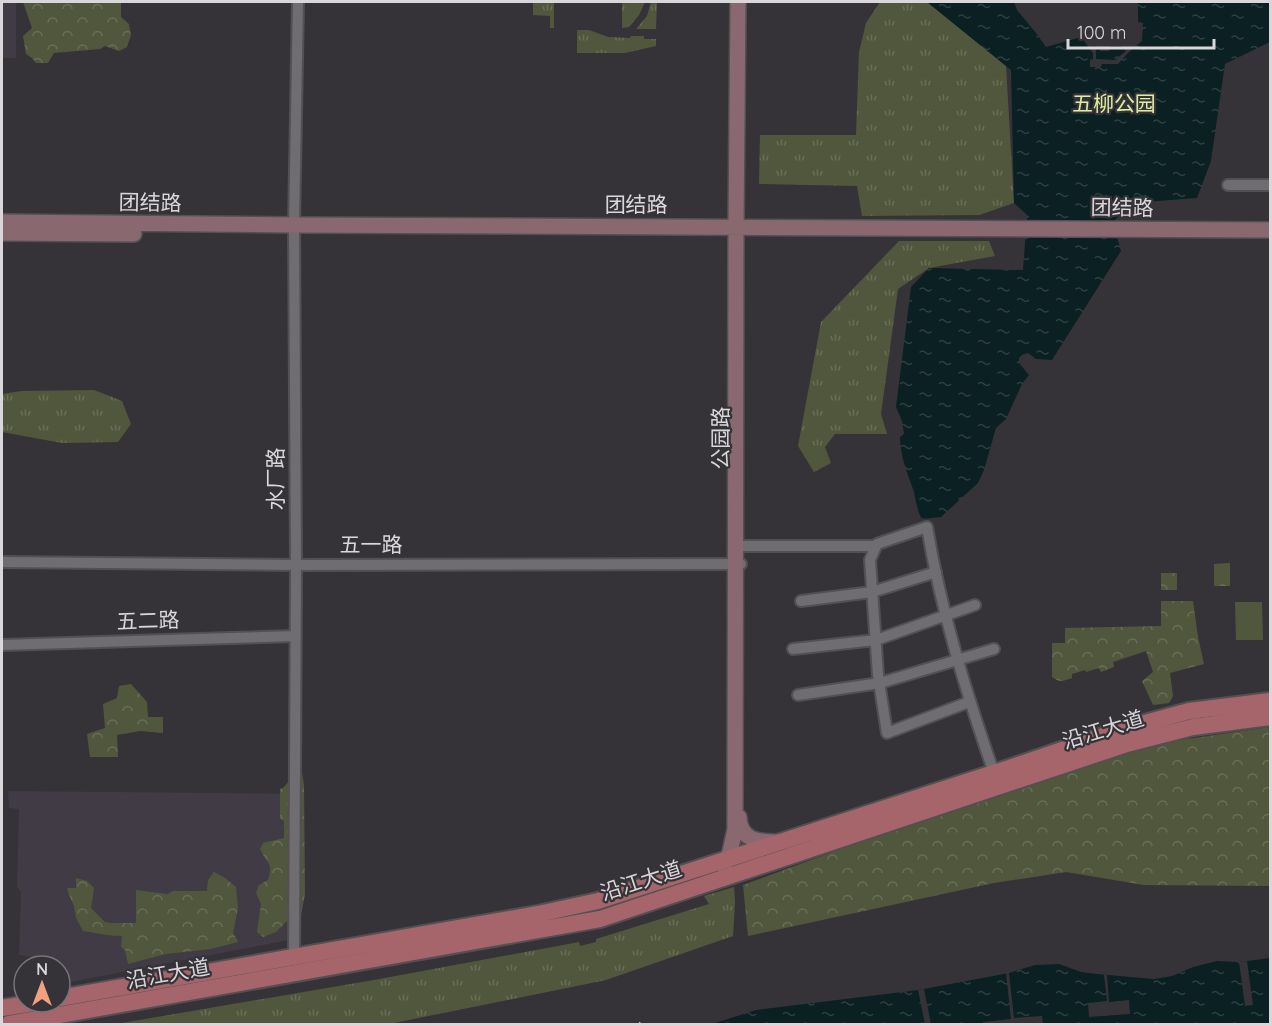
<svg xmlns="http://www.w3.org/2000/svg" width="1272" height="1026" viewBox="0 0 1272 1026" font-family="Quicksand,'Noto Sans SC',sans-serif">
  <defs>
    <pattern id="grass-tufts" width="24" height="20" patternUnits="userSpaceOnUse" patternTransform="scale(1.5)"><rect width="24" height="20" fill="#51573c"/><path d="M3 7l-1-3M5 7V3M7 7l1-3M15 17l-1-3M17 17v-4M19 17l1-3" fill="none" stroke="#696e58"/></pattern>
    <pattern id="forest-crowns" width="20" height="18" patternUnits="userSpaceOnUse" patternTransform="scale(1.5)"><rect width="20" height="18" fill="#51573c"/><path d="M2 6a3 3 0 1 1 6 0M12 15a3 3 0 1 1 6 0" fill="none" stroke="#696e58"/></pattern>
    <pattern id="water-ripples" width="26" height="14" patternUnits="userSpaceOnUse" patternTransform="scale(1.5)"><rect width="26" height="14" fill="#0a2022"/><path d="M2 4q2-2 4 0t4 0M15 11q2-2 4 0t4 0" fill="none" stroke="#2d4042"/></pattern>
  </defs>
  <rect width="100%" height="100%" fill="#363338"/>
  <!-- built -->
  <path fill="#413b46" d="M2 2H16V58H2Z
    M8 791 292 794 289 940 60 984V966H34L32 957 19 955 21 892 17 886 19 809 9 808Z"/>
  <!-- grass -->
  <path fill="url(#grass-tufts)" d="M533 2H554V28H550V16L533 15Z
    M622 2H645L639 15 629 27 622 28Z
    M651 2H657L656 29H636L647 16Z
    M880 2H927L1006 66 1014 203 979 215 862 216 857 186 759 184 760 135H856L859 52 866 23Z
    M577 30H589L608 37 630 38 631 36H644V39H656V46L625 53H577Z
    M899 241H989L995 256 929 268 898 289 881 414 887 434H835L825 447 831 463 814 472 798 446 821 322Z
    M94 390 122 401 131 424 118 442 62 443 2 432V394L22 391Z
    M734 887 735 902 733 936 606 980 394 1023 116 1024 374 980 579 942 580 946 596 942V939L709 904 704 896Z"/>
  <!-- forest -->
  <path fill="url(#forest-crowns)" d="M23 2H122L121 3V17L129 24 131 35 127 47 119 51 105 46 100 49 54 53 48 63H36L32 58 26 54 23 36 32 28Z
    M1230 563V586H1214V564Z
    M1161 573H1177V590H1161Z
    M1161 601H1193L1198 637 1204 664 1170 673 1173 696 1169 703 1153 705 1142 681 1153 672 1146 651 1113 662 1114 667 1101 672 1099 668 1086 672 1085 670 1072 674V678C1063 681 1060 683 1052 677V643H1065V628L1161 626Z
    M131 684 147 702 148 717H163V733L140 731 117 735 118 757H90L87 734 105 728 103 704 117 698 119 686Z
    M1270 727V886L1144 885 1066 872 994 883 748 936 743 885 1111 750Z
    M298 771 302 773 304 785 305 894 300 921 286 922 276 932 263 937 257 932 261 904 256 893 259 885 268 880C274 862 266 863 260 849L263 843 284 838V821L280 819V789L283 788Z
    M214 872 225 878 236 887 238 908 233 933 238 942 211 949 166 954 128 964 125 950 121 947 122 936 107 935 83 931 76 918 74 906 69 895 67 888H76V878L87 881 94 888 91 908 105 922 111 923H136V890L168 894 173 891H207L208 880Z"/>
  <!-- pitch -->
  <path fill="#51573c" d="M1235 602H1262L1263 640H1236Z"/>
  <!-- water -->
  <path fill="url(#water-ripples)" d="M927 2H1014L1017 10 1036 33 1046 47 1081 37 1093 53V59L1090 60V67H1101L1102 64H1118L1128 53 1142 41 1143 23 1138 22V2H1270V42L1225 64 1211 161 1197 198 1132 203 1113 222 1121 251 1052 360 1036 359 1028 353 1022 355 1019 358V363L1029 375 1022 384 1006 419 996 428 984 470 978 483 941 517 922 519C917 511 916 501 914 492 908 474 900 457 900 437L904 434 902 421 896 407 911 287 929 268 1023 270 1027 215 1014 203 1011 70Z
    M1093 46H1100V51H1109L1110 46H1121L1126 51 1115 60 1096 59V49H1093Z
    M1270 958V1024H712L756 1010 918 990 1009 973 1035 965 1059 964 1081 972 1097 974 1154 979 1172 976 1193 967 1217 961 1239 962Z"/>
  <!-- pier -->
  <path fill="#363338" d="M1247 961 1253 1005 1245 1006 1239 962Z
    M1006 973H1009L1014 1018 1042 1016 1043 1024H983V1022L1011 1019Z
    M1104 975H1107L1109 1002 1129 1000 1130 1014 1089 1017 1088 1003 1107 1001Z
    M924 989 931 1024H925L918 990Z"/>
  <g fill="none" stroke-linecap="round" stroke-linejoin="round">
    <!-- ferry -->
    <path stroke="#71dfe6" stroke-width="1.5" stroke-dasharray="8 6" stroke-linecap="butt" d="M639 1024 640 1022"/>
    <!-- street casing -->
    <g stroke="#525053" stroke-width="14">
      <path id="street" d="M1228 185H1270
        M741 546H876
        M2 562 296 565 741 564
        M801 601 872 592 936 572
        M2 645 295 636
        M793 649 876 640 975 605
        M798 695 880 683 994 649
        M969 702 887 733 878 675 870 560 877 544 927 527C941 611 966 692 994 773
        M294 957 296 565 294 225 298 2"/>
    </g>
    <!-- secondary casing -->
    <g stroke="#525053" stroke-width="18">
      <path id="secondary" d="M2 222 294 225 1270 230
        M2 233 134 234
        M739 817C740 841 759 842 779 842
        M724 866 730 852 735 829 736 227 738 2"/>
    </g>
    <!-- primary casing -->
    <g stroke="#525053" stroke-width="20">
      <path id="primary" d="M60 998 538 914 598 901 1009 768 1123 729 1189 711 1270 701
        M2 1008 39 1002
        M9 1024 600 919 1127 744 1193 727 1270 717"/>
    </g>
    <!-- street -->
    <use href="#street" stroke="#6f6c72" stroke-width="10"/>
    <!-- secondary -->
    <use href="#secondary" stroke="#8a686f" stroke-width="15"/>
    <!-- primary -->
    <use href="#primary" stroke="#a6646b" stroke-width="16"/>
  </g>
  <g text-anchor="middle" stroke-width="4.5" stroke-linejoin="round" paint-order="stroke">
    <!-- park labels -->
    <g font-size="21" fill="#dceea1" stroke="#363338">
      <text x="1114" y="111">五柳公园</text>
    </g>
    <!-- street labels -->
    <g font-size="21" fill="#d9d7da" stroke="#363338">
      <text transform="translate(150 203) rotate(1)" y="7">团结路</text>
      <text x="636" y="212">团结路</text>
      <text transform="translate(1122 208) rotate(1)" y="7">团结路</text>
      <text transform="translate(721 438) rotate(-90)" y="7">公园路</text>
      <text transform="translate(276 479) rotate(-90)" y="7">水厂路</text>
      <text x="371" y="552">五一路</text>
      <text transform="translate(148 621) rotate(-2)" y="7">五二路</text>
      <text transform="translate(1103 730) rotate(-17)" y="7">沿江大道</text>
      <text transform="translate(641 881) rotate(-18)" y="7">沿江大道</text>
      <text transform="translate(168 974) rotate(-10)" y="7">沿江大道</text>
    </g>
  </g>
  <!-- border -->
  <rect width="1272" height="1026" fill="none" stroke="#d9d7da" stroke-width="6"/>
  <!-- north arrow -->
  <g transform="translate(42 984)"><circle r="28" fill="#363338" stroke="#777579" stroke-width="1.5"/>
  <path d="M0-4.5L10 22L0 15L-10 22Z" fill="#f2a17e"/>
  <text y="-9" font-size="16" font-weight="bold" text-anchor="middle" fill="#d9d7da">N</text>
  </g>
  <!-- scale -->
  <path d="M1068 39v9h146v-9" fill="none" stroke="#d9d7da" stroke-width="3"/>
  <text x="1077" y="39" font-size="18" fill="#d9d7da" stroke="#363338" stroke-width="4.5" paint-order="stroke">100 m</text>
</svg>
